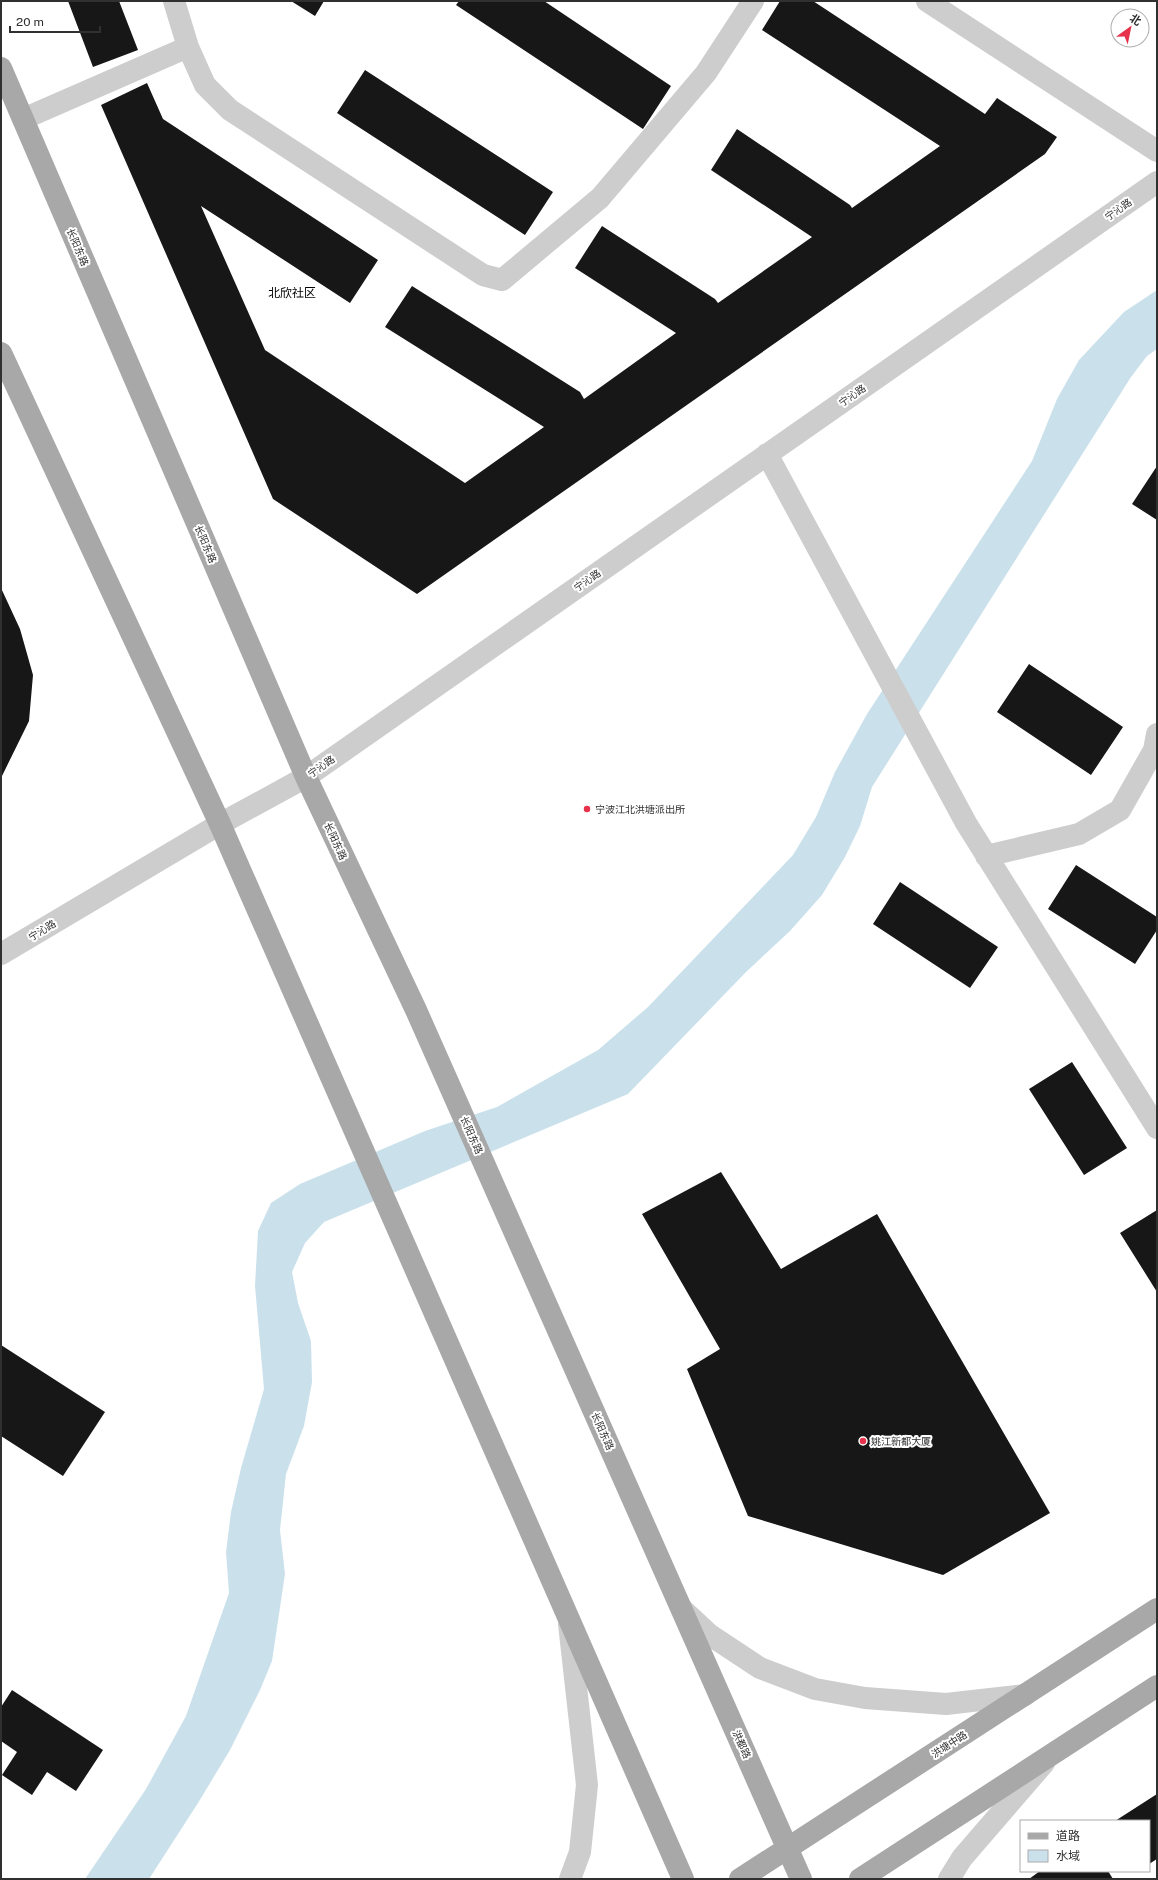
<svg xmlns="http://www.w3.org/2000/svg" width="1158" height="1880" viewBox="0 0 1158 1880" font-family="'Public Sans','Noto Sans SC',sans-serif">
  <rect width="100%" height="100%" fill="#fff"/>
  <!-- water -->
  <path fill="#cae1ec" d="M1157 290V349L1147 356 1131 377 872 787 860 826 845 857 822 895 790 931 746 972 628 1094 324 1222 305 1243 292 1272 298 1303 311 1341 312 1382 304 1426 286 1474 280 1530 285 1574 272 1661 260 1690 230 1750 198 1803 149 1879H85L146 1789 186 1716 229 1593 226 1552 231 1512 241 1468 264 1389 255 1286 258 1231 271 1203 300 1184 425 1131 497 1107 598 1050 648 1007 793 855 816 817 835 772 867 714 1032 461 1057 399 1079 360 1124 312Z"/>
  <!-- building -->
  <path fill="#171717" d="M68 1H119L138 50 93 67Z
    M291 1H324L315 16Z
    M459 1H544L671 86 643 129 456 5Z
    M780 1H813L985 114 997 98 1057 137 1045 154 417 594 273 499 101 105 147 83 163 119 378 260 350 303 201 206 265 350 465 483 544 427 385 327 412 286 580 392 584 399 676 333 575 268 602 226 715 299 718 303 812 237 711 170 737 129 850 205 852 208 940 146 762 30Z
    M365 70 553 192 525 235 337 113Z
    M1157 466V520L1132 504Z
    M1 588 20 629 33 675 29 721 1 778Z
    M1029 664 1123 727 1091 775 997 712Z
    M1076 865 1157 917V930L1135 964 1048 909Z
    M900 882 998 947 970 988 873 924Z
    M1072 1062 1127 1148 1084 1175 1029 1089Z
    M721 1172 781 1269 877 1214 1050 1513 943 1575 748 1516 687 1369 720 1349 642 1214Z
    M1157 1210V1292L1120 1233Z
    M1 1345 105 1412 63 1476 1 1436Z
    M12 1690 103 1750 76 1791 47 1772 32 1795 2 1775 17 1752 1 1741V1707Z
    M1157 1794V1859L1149 1864V1821H1115Z
    M1040 1871H1108L1113 1879H1029Z"/>
  <g fill="none" stroke-linecap="round" stroke-linejoin="round">
    <!-- minor -->
    <path stroke="#cdcdcd" stroke-width="22" d="M174 1 188 47 205 85 230 110 483 275 502 280 600 198 706 73 753 1
      M927 1 1157 151
      M23 119 188 47
      M767 454 966 823 1157 1128
      M986 856 1079 834 1120 810 1154 750 1157 734
      M1 954 220 824 306 777 1157 182
      M682 1609 710 1635 760 1668 815 1689 865 1698 946 1704 1025 1695
      M569 1624 587 1785 580 1852 570 1879
      M949 1879 962 1858 1044 1763"/>
    <!-- major -->
    <path stroke="#a8a8a8" stroke-width="22" d="M1 68 306 777 416 1010 801 1879
      M1 353 220 824 683 1879
      M740 1879 1157 1609
      M860 1879 1157 1686"/>
  </g>
  <!-- markers -->
  <g fill="#e6324b" stroke="#fff" stroke-width="1.5">
    <circle cx="587" cy="809" r="4"/>
    <circle cx="863" cy="1441" r="4"/>
  </g>
  <g text-anchor="middle" stroke-width="4" stroke-linejoin="round" paint-order="stroke">
    <!-- street labels -->
    <g font-size="10" fill="#303030" stroke="#fff">
      <text transform="translate(1118 209) rotate(-35)" y="4">宁沁路</text>
      <text transform="translate(78 247) rotate(67)" y="4">长阳东路</text>
      <text transform="translate(852 395) rotate(-35)" y="4">宁沁路</text>
      <text transform="translate(206 544) rotate(67)" y="4">长阳东路</text>
      <text transform="translate(587 580) rotate(-35)" y="4">宁沁路</text>
      <text transform="translate(321 766) rotate(-35)" y="4">宁沁路</text>
      <text transform="translate(336 841) rotate(65)" y="4">长阳东路</text>
      <text transform="translate(42 930) rotate(-31)" y="4">宁沁路</text>
      <text transform="translate(472 1135) rotate(66)" y="4">长阳东路</text>
      <text transform="translate(603 1431) rotate(66)" y="4">长阳东路</text>
      <text transform="translate(742 1744) rotate(66)" y="4">洪都路</text>
      <text transform="translate(949 1744) rotate(-33)" y="4">洪塘中路</text>
    </g>
    <!-- poi labels -->
    <g font-size="10" fill="#303030" stroke="#fff" text-anchor="start">
      <text x="595" y="813">宁波江北洪塘派出所</text>
      <text x="871" y="1445">姚江新都大厦</text>
    </g>
    <!-- quarter labels -->
    <g font-size="12" fill="#000" stroke="#fff">
      <text x="292" y="297">北欣社区</text>
    </g>
  </g>
  <!-- border -->
  <rect width="1158" height="1880" fill="none" stroke="#303030" stroke-width="4"/>
  <!-- legend -->
  <rect x="1020" y="1820" width="130" height="52" fill="#ffffff" stroke="#acacac"/>
  <rect x="1028" y="1833" width="20" height="6" fill="#a8a8a8" stroke="#acacac"/>
  <text x="1056" y="1840" font-size="12" fill="#303030">道路</text>
  <rect x="1028" y="1850" width="20" height="12" fill="#cae1ec" stroke="#acacac"/>
  <text x="1056" y="1860" font-size="12" fill="#303030">水域</text>
  <!-- north arrow -->
  <g transform="translate(1130 28) rotate(33)"><circle r="19" fill="#ffffff" stroke="#acacac"/>
  <path d="M0-3L7 15L0 10L-7 15Z" fill="#e6324b"/>
  <text y="-6" font-size="11" font-weight="bold" text-anchor="middle" fill="#303030">北</text>
  </g>
  <!-- scale -->
  <path d="M10 26v6h90v-6" fill="none" stroke="#303030" stroke-width="2"/>
  <text x="16" y="26" font-size="12" fill="#303030" stroke="#ffffff" stroke-width="3" paint-order="stroke">20 m</text>
</svg>
